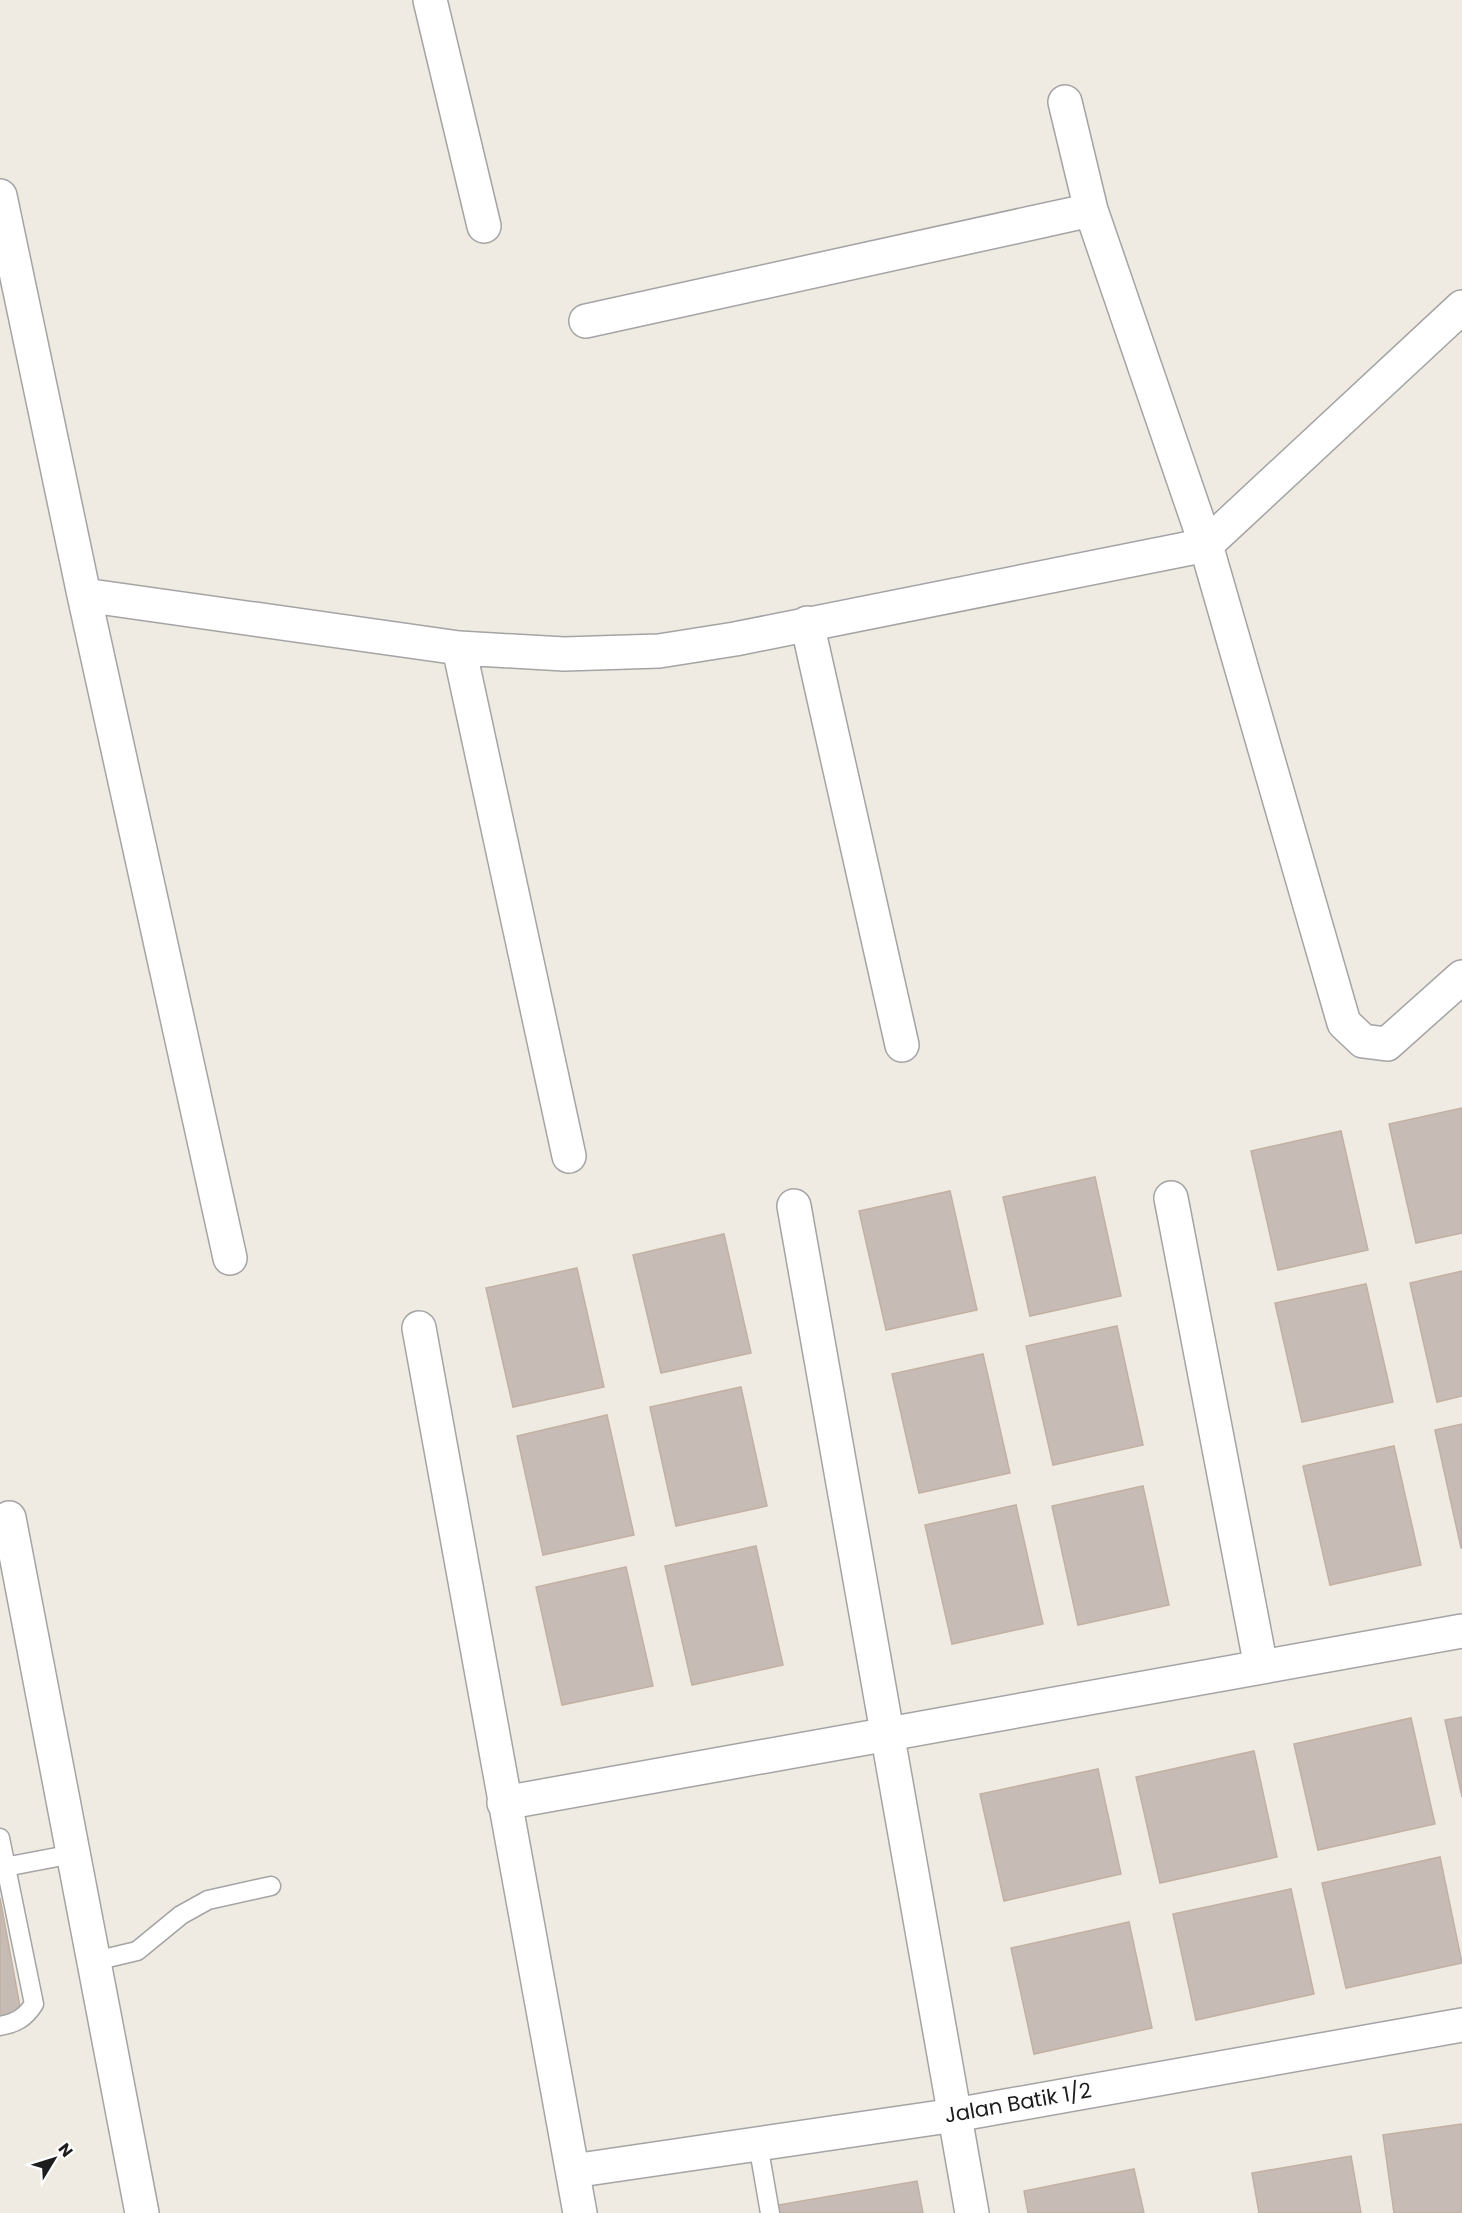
<svg xmlns="http://www.w3.org/2000/svg" width="1462" height="2213" viewBox="0 0 1462 2213" font-family="Poppins,sans-serif">
  <rect width="100%" height="100%" fill="#efebe2"/>
  <!-- building -->
  <path fill="#c7bcb5" stroke="#c2b0a3" stroke-width="1.5" d="M1462 1108V1233L1416 1243 1389 1124Z
    M1341 1131 1368 1250 1278 1270 1251 1151Z
    M1095 1177 1121 1296 1030 1316 1003 1197Z
    M950 1191 977 1310 886 1330 859 1211Z
    M724 1234 751 1353 661 1373 633 1255Z
    M577 1268 604 1387 513 1407 486 1288Z
    M1462 1271V1396L1437 1402 1410 1283Z
    M1366 1284 1393 1402 1302 1422 1275 1303Z
    M1117 1326 1143 1445 1053 1465 1026 1346Z
    M983 1354 1010 1473 919 1493 892 1374Z
    M741 1387 767 1506 676 1526 650 1407Z
    M607 1415 634 1535 543 1555 517 1436Z
    M1462 1424V1548H1461L1435 1430Z
    M1394 1446 1421 1565 1330 1585 1303 1466Z
    M1143 1486 1169 1605 1078 1625 1052 1506Z
    M1016 1505 1043 1624 952 1644 925 1525Z
    M756 1546 783 1665 692 1685 665 1566Z
    M626 1567 653 1686 562 1705 536 1587Z
    M1462 1717V1797L1445 1720Z
    M1411 1718 1435 1824 1318 1850 1294 1744Z
    M1254 1751 1277 1857 1160 1883 1136 1777Z
    M1098 1769 1121 1874 1004 1901 980 1794Z
    M1440 1857 1462 1963 1346 1988 1322 1883Z
    M1291 1889 1314 1994 1196 2020 1173 1914Z
    M0 1898 21 2012 0 2016Z
    M1129 1922 1152 2028 1034 2054 1011 1948Z
    M1462 2124V2213H1394L1383 2135Z
    M1351 2156 1361 2213H1259L1252 2173Z
    M1134 2169 1144 2213H1028L1024 2191Z
    M917 2181 923 2213H779L778 2205Z"/>
  <g fill="none" stroke-linecap="round" stroke-linejoin="round">
    <!-- service casing -->
    <g stroke="#a4a4a4" stroke-width="21">
      <path id="service" d="M0 1838 34 2004C25 2018 16 2023 0 2026
        M0 1868 73 1854
        M95 1961 137 1951 181 1915 208 1900 271 1886
        M758 2144 770 2213"/>
    </g>
    <!-- minor casing -->
    <g stroke="#a4a4a4" stroke-width="36">
      <path id="minor" d="M430 0 484 226
        M1065 102 1091 210 1206 545 1344 1023 1363 1041 1387 1044 1462 977
        M0 196 84 595 230 1258
        M586 321 1091 210
        M84 595 459 648 564 654 659 651 735 639 1206 545 1462 307
        M807 623 902 1045
        M459 648 569 1156
        M1171 1198 1261 1667
        M794 1206 972 2213
        M419 1328 580 2213
        M9 1518 142 2213
        M504 1803 1462 1631
        M573 2171 955 2115 1462 2025"/>
    </g>
    <!-- service -->
    <use href="#service" stroke="#fff" stroke-width="18"/>
    <!-- minor -->
    <use href="#minor" stroke="#fff" stroke-width="33"/>
  </g>
  <g text-anchor="middle" stroke-width="6" stroke-linejoin="round" paint-order="stroke">
    <!-- street labels -->
    <g font-size="21" fill="#1d1d1d" stroke="#fff">
      <text transform="translate(1018 2103) rotate(-10)" y="7">Jalan Batik 1/2</text>
    </g>
  </g>
  <!-- north arrow -->
  <g transform="translate(54 2159) rotate(52)" stroke="#ffffff" stroke-width="4.5" paint-order="stroke">
  <path d="M0-4.5L10 22L0 15L-10 22Z" fill="#1d1d1d"/>
  <text y="-9" font-size="16" font-weight="bold" text-anchor="middle" fill="#1d1d1d">N</text>
  </g>
</svg>
